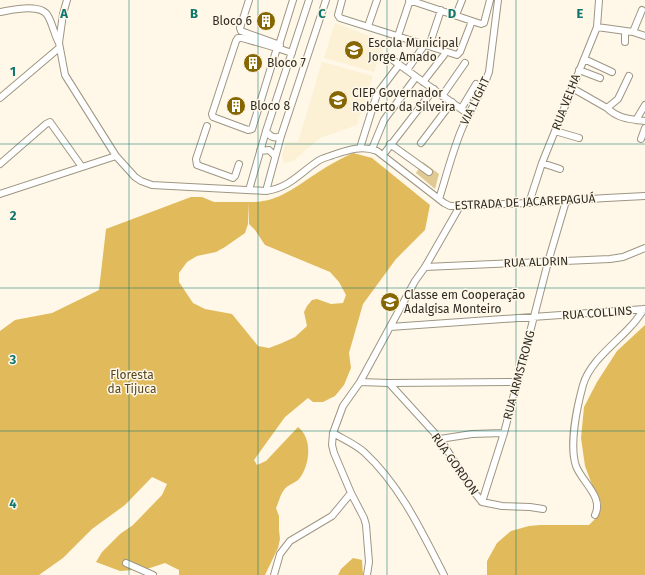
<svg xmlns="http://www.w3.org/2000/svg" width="645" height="575" viewBox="0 0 645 575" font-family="'Fira Sans',sans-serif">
  <rect width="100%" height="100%" fill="#fff8e8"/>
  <!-- built -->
  <path fill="#fcf0d5" d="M335 23 385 42 374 72 324 58Z
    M322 62 373 76 357 125 320 138 293 161 284 163 282 155 286 142H298Z"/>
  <!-- green -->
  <path fill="#e0c992" d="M423 162 439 174 435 189 416 173Z"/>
  <!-- forest -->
  <path fill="#e1ba5c" d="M353 153 372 158 430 205 425 230 396 259 363 304 349 353 351 368 344 385 335 396 323 402H313L308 398 285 417 254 460 257 465 266 461 298 427C313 438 310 466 299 479 295 483 287 485 284 490 280 495 279 502 276 508L279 516V530L280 539 278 548 265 575H179V570L165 563 147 569 120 571 96 562 102 552 120 534 133 525 162 495 167 484 152 477 125 505 92 529 63 558 39 575H0V331L15 320 52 313 99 290 106 229 191 197H202L214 202H249L248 224 245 233 225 247 216 252 197 256 187 262 179 273V282L193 303 205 309 232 314 258 346 269 348 282 343 295 337 307 326 304 312 307 306 312 300 317 299 331 304 343 303 346 295 339 282 330 272 265 245 255 230 249 224V202C278 203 295 187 317 173 329 165 340 159 353 153Z
    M645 325V575H487V561L497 543 511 531 529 526 540 525H589L597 517 601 503 595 493 585 466 581 438 584 407 597 382 617 351Z
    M353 558 362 560 363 575H338L341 569Z"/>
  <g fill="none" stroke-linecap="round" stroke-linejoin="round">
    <!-- minor casing -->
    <g stroke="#9e9683" stroke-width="8">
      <path id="minor" d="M67 0 63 14 59 43 65 75 116 156 135 177 141 181 152 185 266 191C289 188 300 173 318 161 322 158 328 157 333 155 348 150 362 145 377 151L444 203 450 206 529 203 606 198 645 196
        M249 0 240 28 241 31 280 45
        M342 0 338 15 340 18 457 55 460 52 472 21
        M409 0 481 24 484 23 490 0
        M0 12C12 10 41 3 48 16 53 25 54 34 59 43
        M456 15 462 0
        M368 26 377 0
        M597 27 633 32 645 36
        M633 32 642 10
        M398 36 410 0
        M625 42V31
        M279 45 293 0
        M429 46 441 10
        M277 48 252 129 248 130 213 117 212 114 236 41 238 38H242L277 48 292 53
        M390 58 468 114
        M584 59 612 72
        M407 70 423 47
        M579 70 600 78
        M423 82 444 55
        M572 88 607 108 618 99 629 76
        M442 96 465 63
        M0 98 59 48
        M607 108C619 119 629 119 645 121
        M461 109 476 84
        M636 120 645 105
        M207 126 196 159 197 165 233 178 235 176 239 164
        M266 131C270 137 275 139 281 136
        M555 131 579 138
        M641 139 645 128
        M421 143 452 102
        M390 144 429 172
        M360 148 377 94 399 65
        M372 149 384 120 416 77
        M260 151 269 150 275 156
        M383 155 434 89
        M542 163 560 169
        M0 164 46 124 50 122 82 167
        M249 190 266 131 309 0
        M266 191 281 136 326 0
        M0 194 116 156
        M439 199C446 177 452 153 461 131 469 111 482 93 489 72L498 0
        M529 203 542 163 597 27 599 0
        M425 267 610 259 623 257 645 248
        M390 327 645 309
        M360 382 389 383 440 439 474 492 482 502 502 506 530 507 543 509
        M389 383 517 382
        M333 433C343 439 355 444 364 452 400 485 422 532 444 575
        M440 439 472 434 504 433
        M482 502 504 433 548 262 566 201
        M595 515C604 497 582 482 576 466 569 445 577 407 583 385 590 361 615 344 631 326 636 321 640 315 644 309
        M126 563 153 575
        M274 575 280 554 290 541 332 516 351 493
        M367 575 369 562 366 525 364 518 351 493 334 453 332 445 333 433 343 406 360 382 415 281 425 267 460 206"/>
    </g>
    <!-- minor -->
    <use href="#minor" stroke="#fff" stroke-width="6"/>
  </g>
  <!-- grid -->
  <path fill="none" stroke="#0f766e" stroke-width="1" stroke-opacity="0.55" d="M129 0V575M258 0V575M387 0V575M516 0V575M0 144H645M0 288H645M0 431H645"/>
  <!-- icons -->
  <defs>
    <g id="building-disc" transform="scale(1)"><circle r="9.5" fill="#866600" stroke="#fff8e8"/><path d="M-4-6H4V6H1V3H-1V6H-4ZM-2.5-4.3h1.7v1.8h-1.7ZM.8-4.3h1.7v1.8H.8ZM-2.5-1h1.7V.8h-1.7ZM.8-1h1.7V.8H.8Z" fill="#fff"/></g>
    <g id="school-disc" transform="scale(1)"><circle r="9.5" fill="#866600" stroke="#fff8e8"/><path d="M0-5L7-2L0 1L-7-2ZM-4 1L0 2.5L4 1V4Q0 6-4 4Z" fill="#fff"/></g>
  </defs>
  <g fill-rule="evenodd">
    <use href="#building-disc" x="266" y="21"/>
    <use href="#school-disc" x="354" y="50"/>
    <use href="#building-disc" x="253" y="63"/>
    <use href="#school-disc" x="338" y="100"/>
    <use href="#building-disc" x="236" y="106"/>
    <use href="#school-disc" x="390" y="302"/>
  </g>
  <g text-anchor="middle" stroke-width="3" stroke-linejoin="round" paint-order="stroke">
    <!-- poi labels -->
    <g font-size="12" fill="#302d25" stroke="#fff8e8" text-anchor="start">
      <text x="252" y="25" text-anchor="end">Bloco 6</text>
      <text x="368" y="47">Escola Municipal<tspan x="368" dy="14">Jorge Amado</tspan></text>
      <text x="267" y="67">Bloco 7</text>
      <text x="352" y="97">CIEP Governador<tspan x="352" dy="14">Roberto da Silveira</tspan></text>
      <text x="250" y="110">Bloco 8</text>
      <text x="404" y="299">Classe em Cooperação<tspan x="404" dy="14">Adalgisa Monteiro</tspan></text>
    </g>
    <!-- street labels -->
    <g font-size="12" fill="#302d25" stroke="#fff8e8">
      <text transform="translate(475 101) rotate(-64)" y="4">VIA LIGHT</text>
      <text transform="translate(566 102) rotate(-69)" y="4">RUA VELHA</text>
      <text transform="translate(525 202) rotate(-3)" y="4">ESTRADA DE JACAREPAGUÁ</text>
      <text transform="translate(536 262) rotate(-2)" y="4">RUA ALDRIN</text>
      <text transform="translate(597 313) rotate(-4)" y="4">RUA COLLINS</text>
      <text transform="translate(519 375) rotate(-75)" y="4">RUA ARMSTRONG</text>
      <text transform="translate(455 464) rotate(55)" y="4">RUA GORDON</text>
    </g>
    <!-- park labels -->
    <g font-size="12" fill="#574720" stroke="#fff8e8">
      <text x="132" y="379">Floresta<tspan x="132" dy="14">da Tijuca</tspan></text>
    </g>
  </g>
  <g font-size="13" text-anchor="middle" font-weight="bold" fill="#0f766e" stroke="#fff8e8" stroke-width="3" stroke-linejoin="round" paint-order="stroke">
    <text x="64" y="18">A</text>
    <text x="194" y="18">B</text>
    <text x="322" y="18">C</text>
    <text x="452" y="18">D</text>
    <text x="580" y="18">E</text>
    <text x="13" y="76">1</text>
    <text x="13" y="220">2</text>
    <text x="13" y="364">3</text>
    <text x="13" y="508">4</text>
  </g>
</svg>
